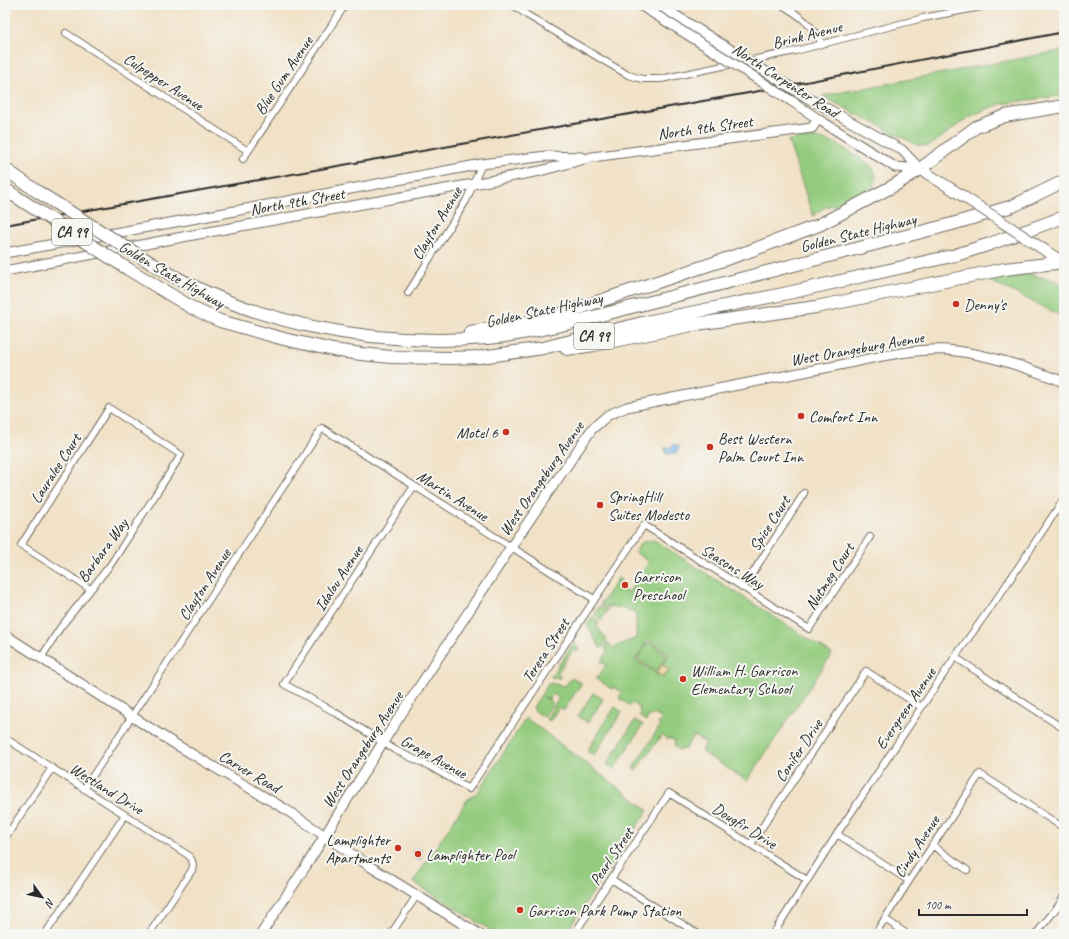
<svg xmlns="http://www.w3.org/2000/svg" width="1069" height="939" viewBox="0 0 1069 939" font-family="Caveat,sans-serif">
  <rect width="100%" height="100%" fill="#f6f6f2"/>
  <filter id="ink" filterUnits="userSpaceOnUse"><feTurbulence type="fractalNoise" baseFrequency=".025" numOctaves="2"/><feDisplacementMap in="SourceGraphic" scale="8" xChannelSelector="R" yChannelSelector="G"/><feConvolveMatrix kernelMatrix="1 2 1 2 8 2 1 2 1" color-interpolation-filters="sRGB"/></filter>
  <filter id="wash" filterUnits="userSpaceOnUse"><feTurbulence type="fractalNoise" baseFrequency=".012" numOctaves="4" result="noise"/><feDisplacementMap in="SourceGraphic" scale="16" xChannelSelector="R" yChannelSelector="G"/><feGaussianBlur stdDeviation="0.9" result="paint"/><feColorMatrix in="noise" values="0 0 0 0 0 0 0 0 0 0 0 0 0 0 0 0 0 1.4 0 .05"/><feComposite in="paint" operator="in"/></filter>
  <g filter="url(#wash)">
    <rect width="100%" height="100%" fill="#f1e1c6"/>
    <!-- green -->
    <path fill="#94cc7f" stroke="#607c55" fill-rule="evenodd" d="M1064 50V95L1001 104 984 110 967 118 934 143 928 146 917 145 822 96Z
      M802 138H816L837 144 870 165 873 169 876 175 875 182 873 187 870 192 840 206C829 203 821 209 813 216L788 140Z
      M1028 274 1056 281 1064 285V317L986 279 1012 275Z
      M654 540 832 654 747 781 701 751 706 743 694 736 685 749 678 750 674 744 675 741 669 738 668 740 662 735 636 770 633 768 660 726 658 724 662 719 654 714 652 716 650 715 646 721 639 716 641 713 639 711 640 708 632 703 630 706 619 698 622 692 614 687 612 689 595 678 598 677 606 665 601 662 607 652 605 647 608 642 612 648 636 638V612L611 606 609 607 600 605 618 578 621 580 617 586 628 593 649 562 635 552 642 542ZM648 640 669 654 662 665 669 669 663 678 635 660Z
      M599 607 608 609 601 621 595 614Z
      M593 616 599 623 597 627 607 640 601 649 587 625Z
      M574 642 579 650 577 652 573 650 557 674 560 676V678L551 677Z
      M650 643 667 655 656 672 637 659 647 644Z
      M572 677 581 683V684L564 710 559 707 550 721 546 719 559 698 553 694 549 699 544 697 553 703 544 717 535 711 533 707 549 683 565 686Z
      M593 693 603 699 588 723 578 716Z
      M615 707 622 712 594 755 587 751Z
      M526 718 648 810 565 934H497L413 882 467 800 478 792Z
      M635 720 643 725 614 769 607 764Z"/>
    <!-- sand -->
    <path fill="#eeda9e" stroke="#8c8264" d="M662 665 669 669 663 677 657 673Z"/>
    <!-- water -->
    <path fill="#75b1e7" stroke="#506e89" d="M674 444 680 447 676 453 666 454 665 448 672 447Z
      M414 849H420L422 851 421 854 422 857 420 859H417L415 855 413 853 412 851Z"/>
  </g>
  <g filter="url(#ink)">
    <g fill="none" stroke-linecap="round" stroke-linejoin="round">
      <!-- street casing -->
      <g stroke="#706b61" stroke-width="8">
        <path id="street" d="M513 5 527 15 628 75 642 79H661L795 51 923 18 991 5
          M782 5C799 15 813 25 822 44
          M66 33 248 151
          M243 159 345 5
          M408 293 466 201 482 164
          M414 486 284 684 333 711 395 750 429 766 469 789 644 525 809 629 870 537
          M743 588 804 493
          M955 657 1064 729
          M41 658 60 628 111 564 181 455 109 408 21 545 90 589
          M5 738 188 855C193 860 194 864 192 870L149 934
          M84 789 322 428 594 599
          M837 834 909 881
          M5 838 52 768
          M751 844 866 671 921 707
          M932 845 967 870
          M611 879 698 934
          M885 919 907 934
          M45 934 125 815
          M391 934 417 895
          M574 934 669 793 807 880
          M773 934 837 834 955 657 1003 590 1064 499
          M875 934 909 881 980 774 1064 828
          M1036 934 1059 905 1064 896"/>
      </g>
      <!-- secondary casing -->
      <g stroke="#706b61" stroke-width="11">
        <path id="secondary" d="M640 5 709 48
          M659 5 723 45
          M806 97 902 150 920 169
          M790 100 818 119 895 167 920 169
          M5 253 219 214 482 164 546 156 581 157
          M5 271 214 231 473 184 540 171 592 157 812 128 818 119
          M5 635 175 744 285 809 371 867 479 934
          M261 934 306 866 383 742 511 547 592 429 608 415 627 407C693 394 759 381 824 368 863 361 908 348 947 350 986 353 1027 368 1064 382"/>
      </g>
      <!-- primary casing -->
      <g stroke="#706b61" stroke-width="12">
        <path id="primary" d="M920 169 955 191
          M1043 249 1064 263"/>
      </g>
      <!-- highway casing -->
      <g stroke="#706b61" stroke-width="14">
        <path id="highway" d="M5 169 38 192
          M5 189 15 196
          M151 263C250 324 371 347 487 338 515 336 543 329 570 323L952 224 1013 206 1064 181
          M128 269 194 309 220 321 284 339 333 350 361 354 391 357 450 358 481 357 543 348 646 322 788 293 956 255 990 244 1064 217
          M470 332 536 321 555 316 747 252 819 225 895 185 920 169 976 127 1005 116 1064 106
          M567 349 594 345 697 324 816 307 1005 269 1064 262"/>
      </g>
      <!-- street -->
      <use href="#street" stroke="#fff" stroke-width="6"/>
      <!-- secondary -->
      <use href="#secondary" stroke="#fff" stroke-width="9"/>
      <!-- primary -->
      <use href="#primary" stroke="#fff" stroke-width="10"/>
      <!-- highway -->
      <use href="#highway" stroke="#fff" stroke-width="12"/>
      <!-- rail -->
      <path stroke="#2b2b2b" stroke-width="2" d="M5 225 754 92 1064 32"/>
      <!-- secondary-bridge casing -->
      <g stroke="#706b61" stroke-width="11" stroke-linecap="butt">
        <path id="secondary-bridge" d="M723 45 806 97
          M709 48 790 100"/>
      </g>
      <!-- primary-bridge casing -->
      <g stroke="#706b61" stroke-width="12" stroke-linecap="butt">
        <path id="primary-bridge" d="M955 191 1043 249"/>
      </g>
      <!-- highway-bridge casing -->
      <g stroke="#706b61" stroke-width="14" stroke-linecap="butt">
        <path id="highway-bridge" d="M38 192 151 263
          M15 196 128 269"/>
      </g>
      <!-- secondary-bridge -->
      <use href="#secondary-bridge" stroke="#fff" stroke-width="9"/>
      <!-- primary-bridge -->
      <use href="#primary-bridge" stroke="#fff" stroke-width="10"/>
      <!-- highway-bridge -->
      <use href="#highway-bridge" stroke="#fff" stroke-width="12"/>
    </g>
  </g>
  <!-- markers -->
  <g fill="#c8321e" stroke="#f6f6f2" stroke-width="1.5">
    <circle cx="956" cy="304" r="4"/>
    <circle cx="801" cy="416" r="4"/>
    <circle cx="506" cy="432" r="4"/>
    <circle cx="710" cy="447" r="4"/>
    <circle cx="600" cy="505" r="4"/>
    <circle cx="625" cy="585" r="4"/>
    <circle cx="683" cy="679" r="4"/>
    <circle cx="398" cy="848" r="4"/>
    <circle cx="418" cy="854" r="4"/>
    <circle cx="520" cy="910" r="4"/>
  </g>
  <g text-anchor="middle" stroke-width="4" stroke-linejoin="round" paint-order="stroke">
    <!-- shield labels -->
    <g fill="#f6f6f2" stroke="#686867" stroke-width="1">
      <rect x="52" y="219" width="40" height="26" rx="3"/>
      <rect x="574" y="323" width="40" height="26" rx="3"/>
    </g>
    <g font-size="15" font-weight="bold" fill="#2b2b2b">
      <text x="72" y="237">CA 99</text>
      <text x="594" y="341">CA 99</text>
    </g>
    <!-- street labels -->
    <g font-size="16" fill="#2b2b2b" stroke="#f6f6f2">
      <text transform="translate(807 34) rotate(-14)" y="6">Brink Avenue</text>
      <text transform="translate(283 75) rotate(-56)" y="6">Blue Gum Avenue</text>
      <text transform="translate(786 80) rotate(33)" y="6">North Carpenter Road</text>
      <text transform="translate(164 81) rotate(33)" y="6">Culpepper Avenue</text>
      <text transform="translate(705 127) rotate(-8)" y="6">North 9th Street</text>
      <text transform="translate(297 201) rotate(-10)" y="6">North 9th Street</text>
      <text transform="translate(436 223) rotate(-59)" y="6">Clayton Avenue</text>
      <text transform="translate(858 232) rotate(-14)" y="6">Golden State Highway</text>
      <text transform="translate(172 274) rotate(30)" y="6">Golden State Highway</text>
      <text transform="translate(544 309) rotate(-12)" y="6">Golden State Highway</text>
      <text transform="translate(857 348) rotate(-10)" y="6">West Orangeburg Avenue</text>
      <text transform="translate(55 468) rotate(-57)" y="6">Lauralee Court</text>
      <text transform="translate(541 478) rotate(-55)" y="6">West Orangeburg Avenue</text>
      <text transform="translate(453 495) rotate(32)" y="6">Martin Avenue</text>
      <text transform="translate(769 523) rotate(-57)" y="6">Spice Court</text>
      <text transform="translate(102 550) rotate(-54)" y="6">Barbara Way</text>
      <text transform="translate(733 566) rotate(32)" y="6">Seasons Way</text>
      <text transform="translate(829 576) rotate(-57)" y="6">Nutmeg Court</text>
      <text transform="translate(338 578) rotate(-57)" y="6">Idalou Avenue</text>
      <text transform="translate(204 584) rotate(-57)" y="6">Clayton Avenue</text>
      <text transform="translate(545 650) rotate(-57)" y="6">Teresa Street</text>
      <text transform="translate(905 708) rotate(-56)" y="6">Evergreen Avenue</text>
      <text transform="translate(362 749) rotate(-57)" y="6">West Orangeburg Avenue</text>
      <text transform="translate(798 750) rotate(-56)" y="6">Conifer Drive</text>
      <text transform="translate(434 756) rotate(29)" y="6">Grape Avenue</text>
      <text transform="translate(250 771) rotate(31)" y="6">Carver Road</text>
      <text transform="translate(107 788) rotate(32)" y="6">Westland Drive</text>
      <text transform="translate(745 825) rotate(32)" y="6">Dougfir Drive</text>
      <text transform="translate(916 846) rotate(-57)" y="6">Cindy Avenue</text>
      <text transform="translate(611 856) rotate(-56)" y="6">Pearl Street</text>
    </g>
    <!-- poi labels -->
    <g font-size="16" fill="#2b2b2b" stroke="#f6f6f2" text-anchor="start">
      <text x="964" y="310">Denny's</text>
      <text x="809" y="422">Comfort Inn</text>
      <text x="498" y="438" text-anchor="end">Motel 6</text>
      <text x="718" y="444">Best Western<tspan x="718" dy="18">Palm Court Inn</tspan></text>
      <text x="608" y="502">SpringHill<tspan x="608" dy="18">Suites Modesto</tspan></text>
      <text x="633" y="582">Garrison<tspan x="633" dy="18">Preschool</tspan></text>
      <text x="691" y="676">William H. Garrison<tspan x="691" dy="18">Elementary School</tspan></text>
      <text x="390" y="845" text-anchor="end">Lamplighter<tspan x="390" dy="18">Apartments</tspan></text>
      <text x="426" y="860">Lamplighter Pool</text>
      <text x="528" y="916">Garrison Park Pump Station</text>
    </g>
  </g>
  <!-- margin -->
  <rect width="1069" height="939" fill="none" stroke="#f6f6f2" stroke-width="20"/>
  <!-- north arrow -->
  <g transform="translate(42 897) rotate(123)" stroke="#f6f6f2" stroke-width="3" paint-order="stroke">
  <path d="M0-3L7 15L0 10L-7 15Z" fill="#2b2b2b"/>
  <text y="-6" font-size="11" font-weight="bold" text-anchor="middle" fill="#2b2b2b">N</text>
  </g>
  <!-- scale -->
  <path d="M919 909v6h108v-6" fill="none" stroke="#2b2b2b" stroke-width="2"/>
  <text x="925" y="909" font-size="12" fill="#2b2b2b" stroke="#f6f6f2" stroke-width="3" paint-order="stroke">100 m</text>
</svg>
